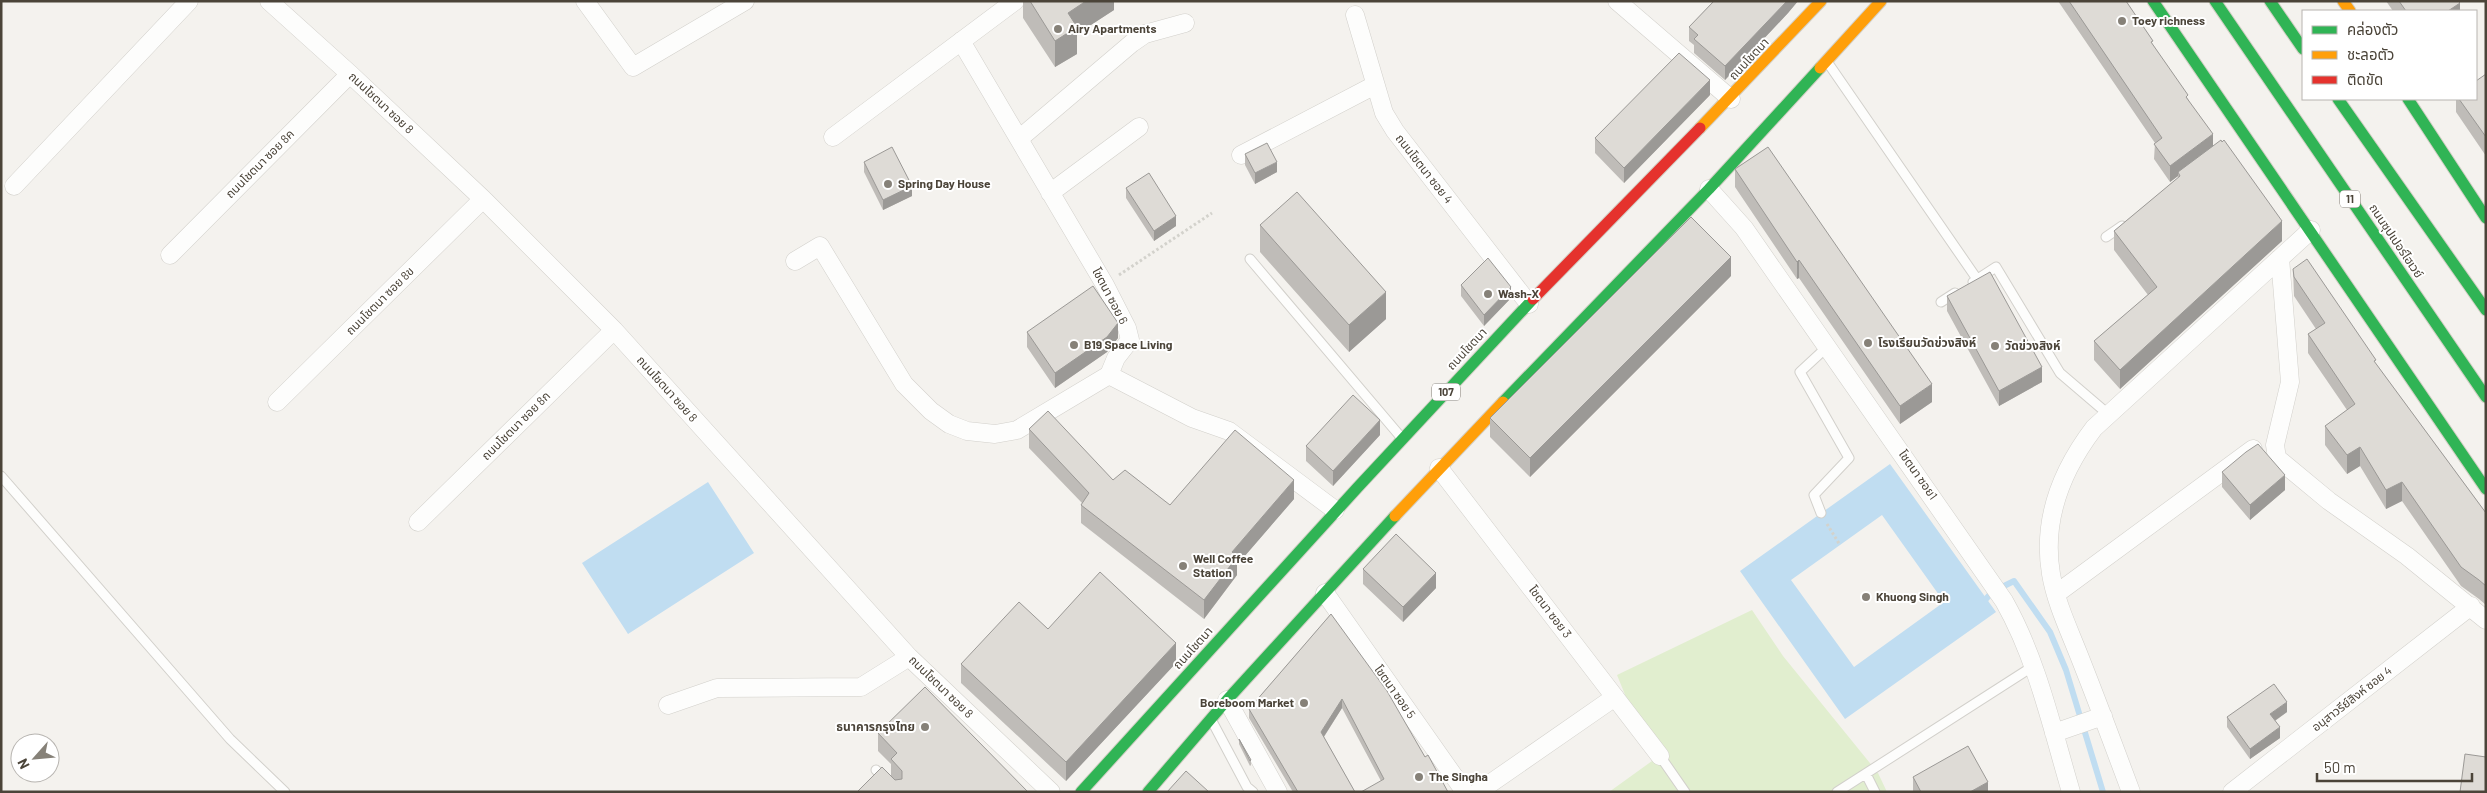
<svg xmlns="http://www.w3.org/2000/svg" width="2487" height="793" viewBox="0 0 2487 793" font-family="Barlow,'Noto Sans Thai',sans-serif">
  <rect width="100%" height="100%" fill="#f4f2ee"/>
  <!-- green -->
  <path fill="#e1eecf" d="M1752 610 1783 656 1878 773 1887 792H1609L1652 761 1617 675Z"/>
  <!-- water -->
  <path fill="#c0ddf1" fill-rule="evenodd" d="M1890 464 1996 612 1845 719 1740 571ZM1882 515 1944 602 1854 667 1791 580Z
    M708 482 754 553 628 634 582 563Z"/>
  <g fill="none" stroke-linecap="round" stroke-linejoin="round">
    <!-- stream -->
    <path stroke="#c0ddf1" stroke-width="6" d="M1986 599 1992 592 2014 581 2050 632 2066 670 2103 792"/>
    <!-- lane casing -->
    <g stroke="#d2d0cb" stroke-width="11">
      <path id="lane" d="M1828 63 1977 279
        M2106 237 2122 226
        M1250 259 1400 436
        M1973 282 1996 267 2060 373 2108 414
        M1941 302 1955 293
        M1 476 230 739 285 792
        M1821 513 1814 495 1849 458 1800 372 1827 347
        M1213 723 1247 787 1253 792
        M1660 756 1685 792
        M876 770 897 792
        M1866 774 1875 792
        M1837 792 2032 667"/>
    </g>
    <!-- street casing -->
    <g stroke="#d2d0cb" stroke-width="19">
      <path id="street" d="M269 1 350 74 483 199 614 330 909 657 1051 792
        M585 1 633 67 745 1
        M1617 1 1731 99
        M1355 15 1384 113 1395 131 1529 304
        M961 41 1105 285 1127 328 1130 340 1116 358 1109 375 1192 418 1229 431 1335 510
        M833 137 1015 1
        M1019 139 1132 43 1145 34 1185 23
        M1241 155 1375 85
        M14 186 189 1
        M1709 189 1744 228 2004 601C2037 659 2052 728 2071 792
        M1050 193 1139 127
        M170 255 350 74
        M2280 258 2290 382 2275 445 2277 458 2329 501 2407 556 2486 620
        M795 261 820 246 904 384 931 411 949 424 967 431 995 434 1017 430 1109 375
        M277 402 483 199
        M1439 468 1660 756
        M418 522 614 330
        M1325 593 1465 792
        M2056 594 2253 449
        M1227 700 1278 792
        M668 705 717 688 861 687 909 657
        M2054 733 2103 716
        M1478 792 1615 697
        M2131 792C2115 749 2099 706 2082 663 2071 634 2056 604 2051 574 2042 520 2062 470 2094 428L2311 230
        M2232 792 2471 606"/>
    </g>
    <!-- fast casing -->
    <g stroke="#d3cfc5" stroke-width="13">
      <path id="fast" d="M2153 1 2486 489
        M2215 1 2486 397
        M2270 1 2303 49
        M2338 99 2486 310
        M2408 99 2486 218
        M1503 402 1709 189 1820 68
        M1081 792 1358 487 1533 299
        M1148 792 1227 700 1395 516"/>
    </g>
    <!-- slow casing -->
    <g stroke="#d3cfc5" stroke-width="13">
      <path id="slow" d="M2343 1 2350 11
        M1820 68 1881 1
        M1700 128 1821 1
        M1395 516 1503 402"/>
    </g>
    <!-- jam casing -->
    <g stroke="#d3cfc5" stroke-width="13">
      <path id="jam" d="M1533 299 1700 128"/>
    </g>
    <!-- path -->
    <path stroke="#d3d2cc" stroke-width="3" stroke-dasharray="2.5 2.5" stroke-linecap="butt" d="M1119 275 1212 213
      M1827 524 1840 545"/>
    <!-- lane -->
    <use href="#lane" stroke="#fdfdfc" stroke-width="9"/>
    <!-- street -->
    <use href="#street" stroke="#fdfdfc" stroke-width="18"/>
    <!-- fast -->
    <use href="#fast" stroke="#30b455" stroke-width="11"/>
    <!-- slow -->
    <use href="#slow" stroke="#ff9f0a" stroke-width="11"/>
    <!-- jam -->
    <use href="#jam" stroke="#e5322d" stroke-width="11"/>
  </g>
  <!-- wall -->
  <path fill="#bfbcb8" d="M1023 1H1114V10L1077 34V54L1055 67 1023 18Z
    M1714 1H1798L1788 13 1725 80 1694 53V45L1689 41V27Z
    M2058 1H2126L2153 45 2188 99 2213 146 2282 241 2120 389 2094 360V341L2148 295 2114 250V231L2178 178V176L2170 182 2154 159 2155 143Z
    M2386 1H2458L2460 11H2393Z
    M2486 74V156L2456 112V99H2476Z
    M1710 95 1624 183 1595 153V138Z
    M1245 154 1277 172 1255 184 1245 165Z
    M864 162 912 196 883 210 864 172Z
    M1735 169 1932 402 1900 424 1799 278 1797 279 1735 187Z
    M1126 188 1176 226 1154 241 1126 198Z
    M1260 225 1386 319 1349 352 1260 252Z
    M2293 269 2376 364 2486 513V605L2479 599 2461 586 2402 501 2386 509 2360 466 2347 474 2325 445V426L2347 410 2308 353V334L2316 329 2294 296Z
    M1731 276 1530 477 1490 437V418Z
    M1461 285 1511 298 1484 326 1461 296Z
    M1947 296 2042 382 1999 406 1947 311Z
    M1027 332 1118 338 1107 352 1055 388 1027 347Z
    M1029 429 1113 480 1170 505 1294 499 1237 565V575L1204 619 1081 523V505L1082 503 1029 448Z
    M1380 435 1333 486 1306 461V446Z
    M2222 472 2285 490 2250 520 2222 487Z
    M1363 569 1436 588 1403 622 1363 584Z
    M1331 614 1425 757 1381 781 1342 708 1324 737 1355 792H1293L1249 718V709Z
    M1048 629 1176 663 1066 781 961 683V664Z
    M2287 712 2275 721 2280 738 2250 759 2227 727V717Z
    M878 733 1028 792H857L891 776V764L878 751Z
    M1239 739 1251 760V765L1250 766 1239 744Z
    M1913 777 1988 792H1913Z"/>
  <!-- shaded-wall -->
  <path fill="#9b9996" d="M1086 1H1114V10L1077 34V54L1055 67V41L1068 13Z
    M1787 1H1798L1788 13 1725 80V66Z
    M2460 3V11H2448Z
    M1710 80V95L1624 183V168Z
    M2213 134V150L2178 172V176L2170 182V166Z
    M1277 162V172L1255 184V173Z
    M912 186V196L883 210V200Z
    M1176 216V226L1154 241V231Z
    M2282 221V241L2120 389V370Z
    M1731 257V276L1530 477V458Z
    M1799 260V278L1797 279V262Z
    M1511 287V298L1484 326V315Z
    M1386 292V319L1349 352V325Z
    M1118 323V338L1107 352 1055 388V373Z
    M2042 367V382L1999 406V391Z
    M1932 384V402L1900 424V406Z
    M1380 420V435L1333 486V471Z
    M2360 447V466L2347 474V455Z
    M2285 475V490L2250 520V505Z
    M1294 480V499L1237 565V575L1204 619V600L1232 552Z
    M2402 482V501L2386 509V490Z
    M1436 573V588L1403 622V607Z
    M1176 643V663L1066 781V762Z
    M1342 699V708L1321 741V732Z
    M2287 702V712L2270 724V714Z
    M2280 727V738L2250 759V749Z
    M1988 782V792H1970Z"/>
  <!-- building -->
  <path fill="#dedbd6" stroke="#9b9996" d="M1030 1H1086L1068 13 1077 27 1055 41Z
    M1714 1H1787L1725 66 1694 39 1698 35 1689 27Z
    M2069 1H2126L2153 41 2151 42 2188 95 2186 97 2213 134 2170 166 2154 144 2162 138Z
    M2399 1H2458L2460 3 2448 11H2406Z
    M1679 53 1710 80 1624 168 1595 138Z
    M2486 74V137L2459 99H2476V81Z
    M2221 140 2222 142 2224 140 2282 221 2120 370 2094 341 2157 287 2114 231 2180 176 2178 172Z
    M1267 143 1277 162 1255 173 1245 154Z
    M892 147 912 186 883 200 864 162Z
    M1768 147 1932 384 1900 406 1799 260 1797 262 1735 169Z
    M1149 173 1176 216 1154 231 1126 188Z
    M1297 192 1386 292 1349 325 1260 225Z
    M1691 217 1731 257 1530 458 1490 418Z
    M1488 258 1511 287 1484 315 1461 285Z
    M2307 259 2376 360 2374 361 2486 513V586L2479 580 2461 567 2402 482 2386 490 2360 447 2347 455 2325 426 2355 404 2308 334 2325 323 2294 277 2293 269Z
    M1990 272 2042 367 1999 391 1947 296Z
    M1093 286 1118 323 1107 337 1055 373 1027 332Z
    M1353 395 1380 420 1333 471 1306 446Z
    M1048 411 1113 480 1125 470 1170 505 1235 430 1294 480 1232 552 1237 557 1204 600 1081 505 1089 493 1029 429Z
    M2258 444 2285 475 2250 505 2222 472 2246 452Z
    M1396 534 1436 573 1403 607 1363 569Z
    M1100 572 1176 643 1066 762 961 664 1019 602 1048 629Z
    M1331 614 1387 691 1425 757 1428 755 1448 792H1361L1384 779 1342 699 1321 732 1355 792H1298L1249 709Z
    M2274 684 2287 702 2270 714 2280 727 2250 749 2227 717Z
    M925 687 1028 792H857L882 767 895 780 902 779V771L891 759 897 753 878 733Z
    M1239 739 1251 760 1250 761Z
    M1968 746 1988 782 1970 792H1921L1913 777Z
    M2465 754 2486 757V792H2460Z
    M1186 771 1209 792H1167Z"/>
  <!-- markers -->
  <g fill="#868178" stroke="#fff" stroke-width="2">
    <circle cx="2122" cy="21" r="5"/>
    <circle cx="1058" cy="29" r="5"/>
    <circle cx="888" cy="184" r="5"/>
    <circle cx="1488" cy="294" r="5"/>
    <circle cx="1868" cy="343" r="5"/>
    <circle cx="1074" cy="345" r="5"/>
    <circle cx="1995" cy="346" r="5"/>
    <circle cx="1183" cy="566" r="5"/>
    <circle cx="1866" cy="597" r="5"/>
    <circle cx="1304" cy="703" r="5"/>
    <circle cx="925" cy="727" r="5"/>
    <circle cx="1419" cy="777" r="5"/>
  </g>
  <g text-anchor="middle" stroke-width="4" stroke-linejoin="round" paint-order="stroke">
    <!-- shield labels -->
    <g fill="#fff" stroke="#817c74" stroke-width="1">
      <rect x="2340" y="190.5" width="20" height="17" rx="4"/>
      <rect x="1432" y="383.5" width="28" height="17" rx="4"/>
    </g>
    <g font-size="11" font-weight="bold" fill="#4b4439">
      <text x="2350" y="203">11</text>
      <text x="1446" y="396">107</text>
    </g>
    <!-- poi labels -->
    <g font-size="12" font-weight="bold" fill="#4b4439" stroke="#fff" text-anchor="start">
      <text x="2132" y="25">Toey richness</text>
      <text x="1068" y="33">Airy Apartments</text>
      <text x="898" y="188">Spring Day House</text>
      <text x="1498" y="298">Wash-X</text>
      <text x="1878" y="347">โรงเรียนวัดข่วงสิงห์</text>
      <text x="1084" y="349">B19 Space Living</text>
      <text x="2005" y="350">วัดข่วงสิงห์</text>
      <text x="1193" y="563">Well Coffee<tspan x="1193" dy="14">Station</tspan></text>
      <text x="1876" y="601">Khuong Singh</text>
      <text x="1294" y="707" text-anchor="end">Boreboom Market</text>
      <text x="915" y="731" text-anchor="end">ธนาคารกรุงไทย</text>
      <text x="1429" y="781">The Singha</text>
    </g>
    <!-- street labels -->
    <g font-size="12" fill="#4b4439" stroke="#fff">
      <text transform="translate(1749 59) rotate(-47)" y="4">ถนนโชตนา</text>
      <text transform="translate(381 103) rotate(43)" y="4">ถนนโชตนา ซอย 8</text>
      <text transform="translate(260 164) rotate(-45)" y="4">ถนนโชตนา ซอย 8ค</text>
      <text transform="translate(1424 169) rotate(52)" y="4">ถนนโชตนา ซอย 4</text>
      <text transform="translate(2396 241) rotate(56)" y="4">ถนนซุปเปอร์ไฮเวย์</text>
      <text transform="translate(1110 296) rotate(62)" y="4">โชตนา ซอย 6</text>
      <text transform="translate(380 301) rotate(-45)" y="4">ถนนโชตนา ซอย 8ข</text>
      <text transform="translate(1467 349) rotate(-47)" y="4">ถนนโชตนา</text>
      <text transform="translate(667 389) rotate(48)" y="4">ถนนโชตนา ซอย 8</text>
      <text transform="translate(516 426) rotate(-45)" y="4">ถนนโชตนา ซอย 8ก</text>
      <text transform="translate(1918 475) rotate(55)" y="4">โชตนา ซอย1</text>
      <text transform="translate(1550 612) rotate(53)" y="4">โชตนา ซอย 3</text>
      <text transform="translate(1193 648) rotate(-48)" y="4">ถนนโชตนา</text>
      <text transform="translate(941 687) rotate(44)" y="4">ถนนโชตนา ซอย 8</text>
      <text transform="translate(1395 692) rotate(55)" y="4">โชตนา ซอย 5</text>
      <text transform="translate(2352 699) rotate(-38)" y="4">อนุสาวรีย์สิงห์ ซอย 4</text>
    </g>
  </g>
  <!-- border -->
  <rect width="2487" height="793" fill="none" stroke="#4b4439" stroke-width="5"/>
  <!-- legend -->
  <rect x="2302" y="10" width="175" height="90" fill="#ffffff" stroke="#b7b4b0"/>
  <rect x="2312" y="26" width="25" height="8" fill="#30b455" stroke="#b7b4b0"/>
  <text x="2347" y="35" font-size="15" fill="#4b4439">คล่องตัว</text>
  <rect x="2312" y="51" width="25" height="8" fill="#ff9f0a" stroke="#b7b4b0"/>
  <text x="2347" y="60" font-size="15" fill="#4b4439">ชะลอตัว</text>
  <rect x="2312" y="76" width="25" height="8" fill="#e5322d" stroke="#b7b4b0"/>
  <text x="2347" y="85" font-size="15" fill="#4b4439">ติดขัด</text>
  <!-- north arrow -->
  <g transform="translate(35 758) rotate(243)"><circle r="24" fill="#ffffff" stroke="#b7b4b0"/>
  <path d="M0-4L9 19L0 12L-9 19Z" fill="#868178"/>
  <text y="-8" font-size="14" font-weight="bold" text-anchor="middle" fill="#4b4439">N</text>
  </g>
  <!-- scale -->
  <path d="M2317 773v8h155v-8" fill="none" stroke="#4b4439" stroke-width="2.5"/>
  <text x="2324" y="773" font-size="15" fill="#4b4439" stroke="#ffffff" stroke-width="4" paint-order="stroke">50 m</text>
</svg>
